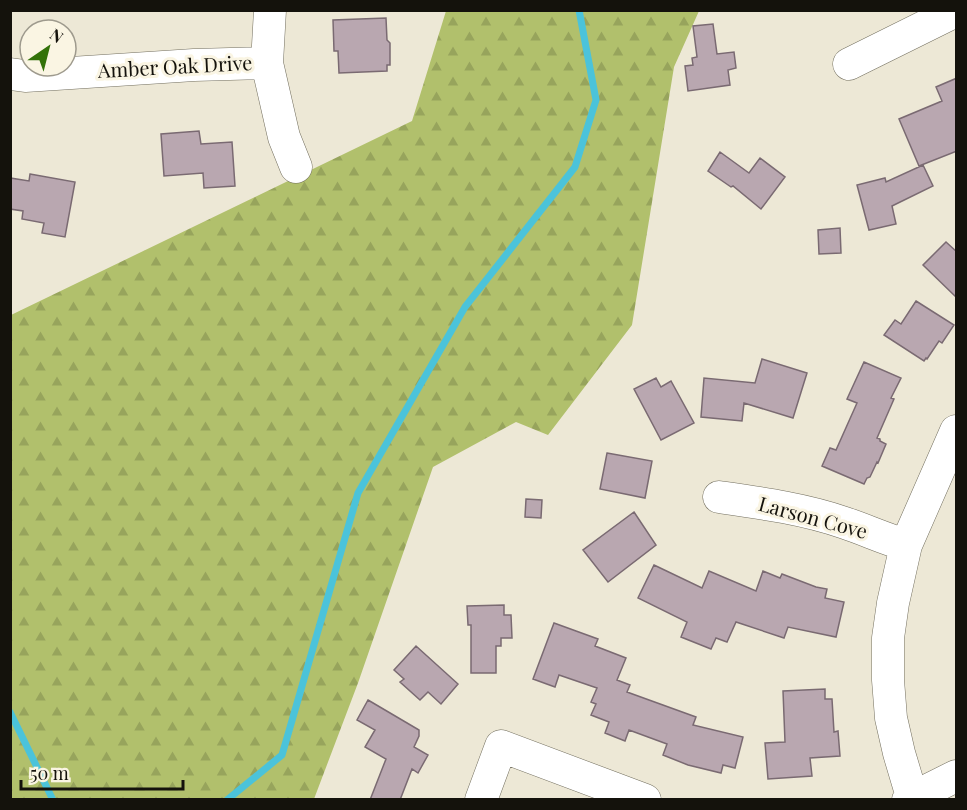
<svg xmlns="http://www.w3.org/2000/svg" width="967" height="810" viewBox="0 0 967 810" font-family="'Playfair Display',serif">
  <defs>
    <pattern id="forest-firs" width="22" height="20" patternUnits="userSpaceOnUse" patternTransform="scale(1.5)"><rect width="22" height="20" fill="#b1c06c"/><path d="M5 1l3.5 6h-7zM16 11l3.5 6h-7z" fill="#97a45c"/></pattern>
  </defs>
  <rect width="100%" height="100%" fill="#ede8d6"/>
  <!-- forest -->
  <path fill="url(#forest-firs)" d="M446 11H699L674 67 632 325 548 435 516 422 433 467 358 683 314 799 11 800V315L412 121Z"/>
  <g fill="none" stroke-linecap="round" stroke-linejoin="round">
    <!-- stream -->
    <path stroke="#4bc3da" stroke-width="7" d="M10 712 53 800
      M227 800 282 755 358 493 465 307 575 167 596 100 579 10"/>
  </g>
  <!-- building -->
  <path fill="#b9a7b0" stroke="#7a6a72" stroke-width="1.5" d="M386 18 387 40 390 43V65H387V71L339 73 338 51H334L333 20Z
    M713 24 717 54 734 52 736 68 728 70 730 85 688 91 685 66 693 65 692 58 697 57 693 26Z
    M957 78V151L919 166 899 119 942 101 936 87Z
    M199 131 201 144 232 142 235 186 204 188 203 173 164 176 161 134Z
    M720 152 749 173 760 158 785 177 761 209 733 186 731 187 708 171Z
    M923 165 933 186 892 206 896 224 869 230 857 185 885 178 886 182Z
    M30 174 75 182 65 237 42 233 44 223 22 219 23 211 10 209V178L29 181Z
    M840 228 841 253 819 254 818 230Z
    M946 242 957 252V298L923 265Z
    M916 301 954 325 942 343 939 341 927 359 926 358 924 361 884 335 895 320 901 324Z
    M762 359 807 373 793 418 744 403 742 421 701 417 704 378 755 383Z
    M864 362 901 378 891 398 894 399 877 438 880 439V441L886 444 878 463 877 462 870 477 867 478 864 484 822 466 830 448 836 450 857 403 847 399Z
    M656 378 661 387 671 381 694 423 661 440 634 389Z
    M607 453 652 461 645 498 600 489Z
    M526 499 542 500 541 518 525 517Z
    M634 512 656 545 608 582 583 550Z
    M654 565 702 588 709 571 756 591 763 571 780 578 782 574 816 587 827 589 825 598 844 602 836 637 788 627 784 638 736 622 727 642 716 638 711 649 681 637 687 622 638 598Z
    M504 605V615H511L512 638H501V646H496V673H471V625H468L467 606Z
    M554 623 598 639 595 646 626 658 617 680 630 685 627 692 696 717 693 725 743 737 735 768 723 765 721 773 688 765 663 755 667 744 629 730 625 741 605 733 609 722 591 715 596 704 591 702 597 688 559 675 555 687 533 679Z
    M416 646 458 684 441 704 428 692 420 700 400 682 404 679 394 670Z
    M825 689V699H832L834 732 838 731 840 756 810 758 812 776 768 779 765 743 785 742 783 691Z
    M368 700 419 730V736L414 747 428 755 418 773 412 769 400 800H370L386 759 365 747 375 730 357 720Z"/>
  <g fill="none" stroke-linecap="round" stroke-linejoin="round">
    <!-- minor casing -->
    <g stroke="#736f5f" stroke-width="33">
      <path id="minor" d="M270 10 267 63 284 137 296 167
        M849 64 956 11
        M10 74 25 76 194 65 267 63
        M719 497C761 503 805 509 845 523 866 530 885 539 906 545
        M481 800 501 746 645 800
        M908 800 956 776
        M913 800 899 753 891 718 888 680V638L893 603 906 545 956 431"/>
    </g>
    <!-- minor -->
    <use href="#minor" stroke="#fff" stroke-width="32"/>
  </g>
  <g text-anchor="middle" stroke-width="6" stroke-linejoin="round" paint-order="stroke">
    <!-- street labels -->
    <g font-size="20" fill="#14120c" stroke="#faf5e3">
      <text transform="translate(175 67) rotate(-3)" y="7">Amber Oak Drive</text>
      <text transform="translate(813 518) rotate(15)" y="7">Larson Cove</text>
    </g>
  </g>
  <!-- border -->
  <rect width="967" height="810" fill="none" stroke="#14120c" stroke-width="24"/>
  <!-- north arrow -->
  <g transform="translate(48 48) rotate(35)"><circle r="28" fill="#faf5e3" stroke="#9e9a8d" stroke-width="1.5"/>
  <path d="M0-4.5L10 22L0 15L-10 22Z" fill="#337209"/>
  <text y="-9" font-size="16" font-weight="bold" text-anchor="middle" fill="#14120c">N</text>
  </g>
  <!-- scale -->
  <path d="M21 780v9h162v-9" fill="none" stroke="#14120c" stroke-width="3"/>
  <text x="30" y="780" font-size="18" fill="#14120c" stroke="#faf5e3" stroke-width="4.5" paint-order="stroke">50 m</text>
</svg>
